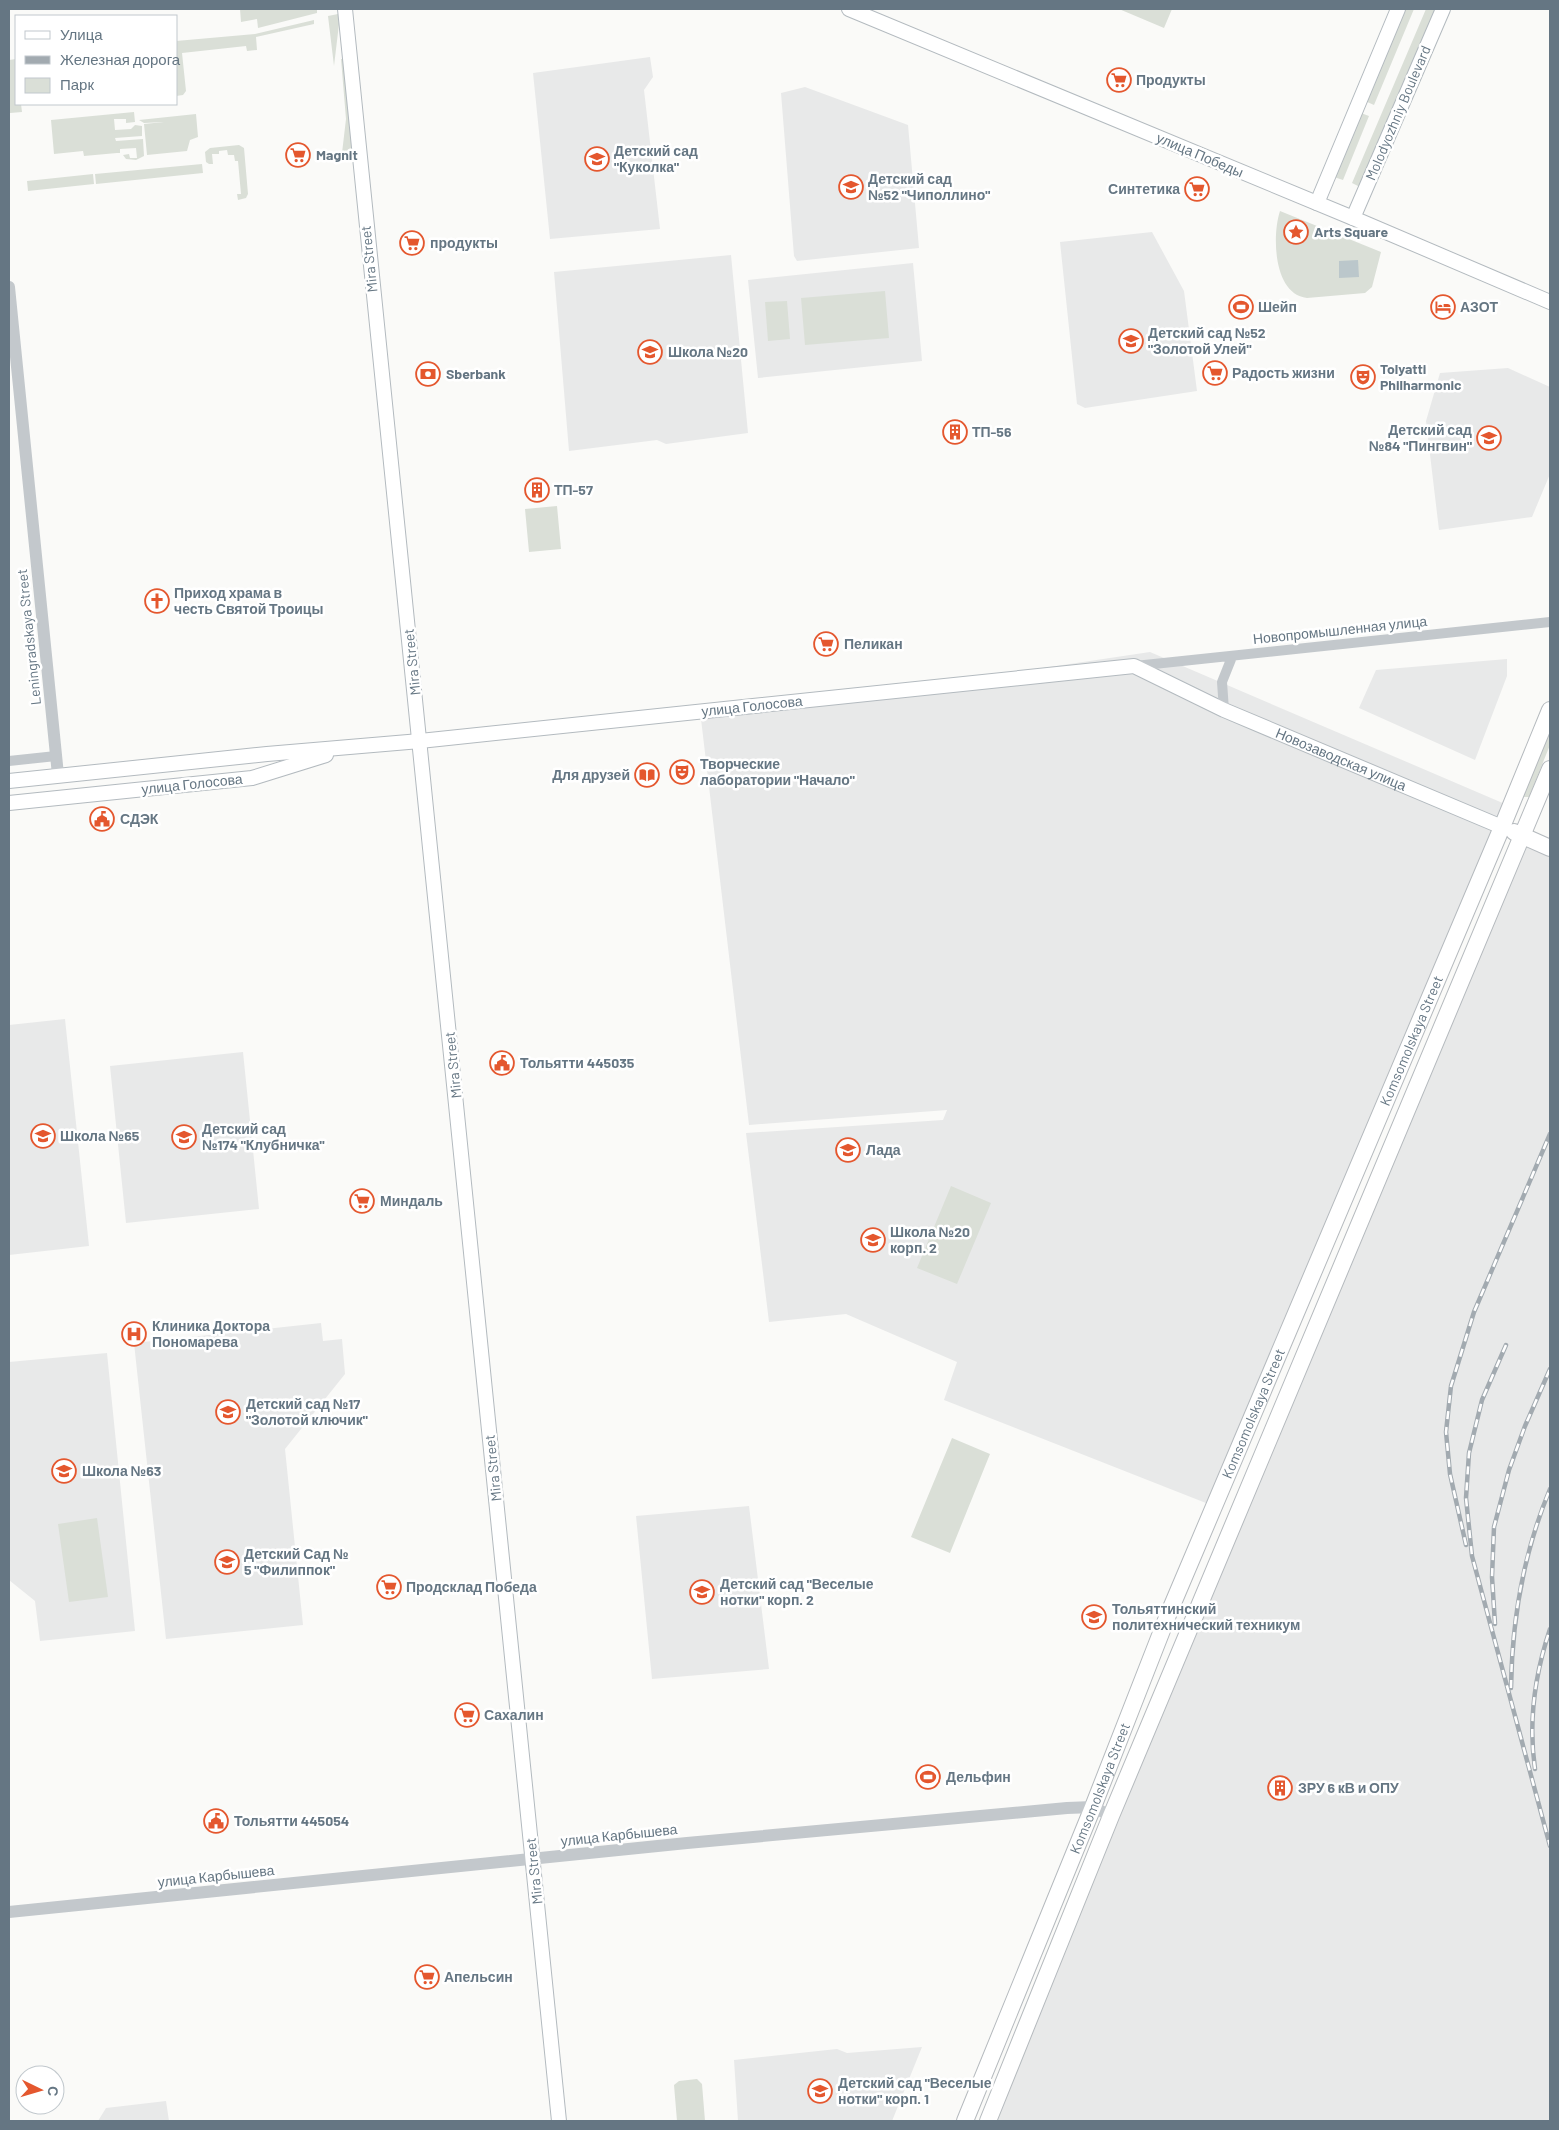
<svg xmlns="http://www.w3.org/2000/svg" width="1559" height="2130" viewBox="0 0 1559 2130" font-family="Barlow,sans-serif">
  <rect width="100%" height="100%" fill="#fafaf8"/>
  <!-- built -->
  <path fill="#e8e9e9" d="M650 57 653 77 644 90 660 229 550 239 533 73Z
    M805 87 908 125 919 248 797 261 794 256 781 93Z
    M1152 232 1184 291 1197 391 1085 408 1077 404 1060 242Z
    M731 255 748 433 666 444 657 440 569 451 554 272Z
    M913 263 922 361 758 378 748 280Z
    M1508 368 1550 387V474L1532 517 1439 530 1426 421 1440 373Z
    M1150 652 1505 804 1211 1505 944 1400 957 1362 846 1314 769 1322 746 1133 943 1120 947 1110 749 1125 701 719Z
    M1507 659V676L1475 760 1359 708 1376 670Z
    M1523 836 1550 848V2121H989Z
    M65 1019 89 1246 9 1255V1025Z
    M243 1052 259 1209 126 1223 110 1066Z
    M321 1323 323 1341 342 1339 345 1374 285 1449 303 1625 166 1639 134 1343Z
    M107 1353 135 1631 40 1641 35 1601 9 1580V1362Z
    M749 1506 769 1669 652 1679 636 1516Z
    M922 2047 892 2121H738L734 2060 837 2049 847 2053Z
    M166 2101 169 2121H98L106 2108Z"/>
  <!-- green -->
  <path fill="#dadfd7" d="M240 9H317V13L258 28 257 19 241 22Z
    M1119 9H1172L1164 28Z
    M1404 9H1414L1374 105 1365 101Z
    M1426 9H1436L1360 187 1352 183Z
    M338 14 339 24 334 66 328 16Z
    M314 20V24L256 37 257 50 247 51 246 46 182 53 186 91 183 95 176 96V41L255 34Z
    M16 59V104H21L22 112 10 113 9 60Z
    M341 59H343L353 152 342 153 346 119Z
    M134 112 135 122 126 123V119H114L115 130 131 129 135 125 142 126V136L115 138 116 141 143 139 144 156 136 160 126 159 123 155 129 154 130 158H137L136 148 120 149V153H117L84 156 83 151 54 154 51 120Z
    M1361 113 1369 116 1343 180 1334 177Z
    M196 114 198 137 190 140 187 151 147 155 144 124 164 122 144 123 139 120Z
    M239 145 244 148 248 194 246 198 238 200 237 194H241L238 161H235L234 155H228L227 150 219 151V154H212L213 164H209L206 162 205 152 210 148Z
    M202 164 203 173 96 184 95 174Z
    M93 174 94 184 28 191 27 181Z
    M1280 211 1381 252 1372 287 1365 293 1307 298C1273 294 1272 235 1280 211Z
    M885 291 889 338 805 345 801 298Z
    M787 301 790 339 768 341 765 302Z
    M557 506 561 549 529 552 525 509Z
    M1550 724V745L1529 797H1522Z
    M951 1186 991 1203 957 1284 917 1268Z
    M952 1438 990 1454 950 1553 911 1537Z
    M97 1518 108 1597 69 1602 58 1524Z
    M697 2079 702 2084 705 2121H677L674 2085 679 2081Z"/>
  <!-- water -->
  <path fill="#bbc7cb" d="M1358 260 1359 277 1339 278V261Z"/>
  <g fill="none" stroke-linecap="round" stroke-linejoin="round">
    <!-- secondary casing -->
    <g stroke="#b3babf" stroke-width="16">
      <g id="secondary">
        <path d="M345 9 559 2121"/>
        <path d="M849 9 1353 218 1550 302"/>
        <path d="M1317 203 1398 9"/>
        <path d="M1353 218 1443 9"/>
        <path id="s1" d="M9 781 267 754 420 741 1134 666 1224 710 1502 827"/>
        <path d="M9 803 252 778 326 755"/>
      </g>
    </g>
    <!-- primary casing -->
    <g stroke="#b5babe" stroke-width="18">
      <g id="primary">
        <path d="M1514 832 1550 848"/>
        <path id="s2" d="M965 2121 1093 1807 1168 1615 1502 827 1550 710"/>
        <path d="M988 2121 1111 1816 1550 769"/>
      </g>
    </g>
    <!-- minor -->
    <path stroke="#c3c8cc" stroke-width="10" d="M1135 666 1550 622
      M1224 710 1222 682 1232 657
      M9 761 56 756"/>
    <!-- tertiary -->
    <path stroke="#c3c8cc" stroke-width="12" d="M9 287 58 775
      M9 1912 687 1843 1067 1808 1093 1807 1111 1816"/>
    <!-- secondary -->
    <use href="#secondary" stroke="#fff" stroke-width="14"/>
    <!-- primary -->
    <use href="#primary" stroke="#fff" stroke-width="16"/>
    <!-- rail casing -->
    <g stroke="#a2aab0" stroke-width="4.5">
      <path id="rail" d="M1506 1345 1482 1400 1469 1453 1466 1498 1472 1556 1550 1846
        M1466 1545 1450 1474 1446 1432 1451 1386 1474 1312 1550 1134
        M1495 1624 1492 1577 1494 1527 1509 1470 1525 1426 1550 1369
        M1511 1688C1512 1618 1523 1554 1550 1489
        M1535 1769C1528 1721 1535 1674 1550 1629"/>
    </g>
    <!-- rail -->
    <use href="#rail" stroke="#fff" stroke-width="2.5" stroke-dasharray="8" stroke-linecap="butt"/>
  </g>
  <!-- icons -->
  <defs>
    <g id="supermarket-ring" transform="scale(1.25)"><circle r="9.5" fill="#fff" stroke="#e4572e" stroke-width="1.5"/><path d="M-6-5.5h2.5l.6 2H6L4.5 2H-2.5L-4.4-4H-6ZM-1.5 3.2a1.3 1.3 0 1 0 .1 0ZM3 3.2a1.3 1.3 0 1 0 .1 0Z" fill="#e4572e"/></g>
    <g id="school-ring" transform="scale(1.25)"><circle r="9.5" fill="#fff" stroke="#e4572e" stroke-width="1.5"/><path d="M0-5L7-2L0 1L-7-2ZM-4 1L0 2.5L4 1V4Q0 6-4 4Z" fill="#e4572e"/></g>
    <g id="sight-ring" transform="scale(1.25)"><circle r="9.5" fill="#fff" stroke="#e4572e" stroke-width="1.5"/><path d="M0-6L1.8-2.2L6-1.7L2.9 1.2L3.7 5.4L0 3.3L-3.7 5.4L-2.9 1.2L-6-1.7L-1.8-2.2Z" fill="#e4572e"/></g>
    <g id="stadium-ring" transform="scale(1.25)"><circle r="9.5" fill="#fff" stroke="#e4572e" stroke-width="1.5"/><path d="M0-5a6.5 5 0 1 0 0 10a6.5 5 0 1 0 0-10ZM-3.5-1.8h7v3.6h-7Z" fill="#e4572e"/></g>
    <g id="hotel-ring" transform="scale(1.25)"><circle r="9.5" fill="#fff" stroke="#e4572e" stroke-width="1.5"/><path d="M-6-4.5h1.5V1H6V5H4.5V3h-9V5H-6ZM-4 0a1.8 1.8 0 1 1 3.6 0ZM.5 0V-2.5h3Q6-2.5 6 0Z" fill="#e4572e"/></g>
    <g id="bank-ring" transform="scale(1.25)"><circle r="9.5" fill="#fff" stroke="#e4572e" stroke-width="1.5"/><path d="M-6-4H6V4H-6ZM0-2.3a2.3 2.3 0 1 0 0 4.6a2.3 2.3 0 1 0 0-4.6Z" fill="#e4572e"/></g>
    <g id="theatre-ring" transform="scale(1.25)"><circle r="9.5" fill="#fff" stroke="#e4572e" stroke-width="1.5"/><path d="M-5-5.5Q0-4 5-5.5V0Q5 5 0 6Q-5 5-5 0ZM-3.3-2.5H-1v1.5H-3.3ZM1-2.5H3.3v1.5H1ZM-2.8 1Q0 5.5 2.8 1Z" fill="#e4572e"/></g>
    <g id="building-ring" transform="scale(1.25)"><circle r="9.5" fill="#fff" stroke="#e4572e" stroke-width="1.5"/><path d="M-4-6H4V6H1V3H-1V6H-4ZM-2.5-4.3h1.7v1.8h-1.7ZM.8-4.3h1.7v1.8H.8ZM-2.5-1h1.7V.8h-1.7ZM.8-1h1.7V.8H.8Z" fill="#e4572e"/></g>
    <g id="church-ring" transform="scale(1.25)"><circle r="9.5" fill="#fff" stroke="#e4572e" stroke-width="1.5"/><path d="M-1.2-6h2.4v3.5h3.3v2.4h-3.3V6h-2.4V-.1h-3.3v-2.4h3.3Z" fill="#e4572e"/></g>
    <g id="library-ring" transform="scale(1.25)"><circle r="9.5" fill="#fff" stroke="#e4572e" stroke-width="1.5"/><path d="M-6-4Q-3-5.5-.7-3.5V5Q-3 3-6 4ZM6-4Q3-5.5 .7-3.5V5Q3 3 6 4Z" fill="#e4572e"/></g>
    <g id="civic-ring" transform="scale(1.25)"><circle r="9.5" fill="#fff" stroke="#e4572e" stroke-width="1.5"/><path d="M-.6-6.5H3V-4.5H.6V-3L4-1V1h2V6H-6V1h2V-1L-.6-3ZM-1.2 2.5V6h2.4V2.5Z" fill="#e4572e"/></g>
    <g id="hospital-ring" transform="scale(1.25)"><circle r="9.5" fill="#fff" stroke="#e4572e" stroke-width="1.5"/><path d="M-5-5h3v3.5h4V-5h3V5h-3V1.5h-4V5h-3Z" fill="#e4572e"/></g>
    <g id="university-ring" transform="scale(1.25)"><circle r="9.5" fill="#fff" stroke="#e4572e" stroke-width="1.5"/><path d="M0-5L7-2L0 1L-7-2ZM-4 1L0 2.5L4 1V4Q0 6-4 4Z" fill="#e4572e"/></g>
  </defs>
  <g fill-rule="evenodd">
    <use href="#supermarket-ring" x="1119" y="80"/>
    <use href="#supermarket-ring" x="298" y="155"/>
    <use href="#school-ring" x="597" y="159"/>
    <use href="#school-ring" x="851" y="187"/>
    <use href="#supermarket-ring" x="1197" y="189"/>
    <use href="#sight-ring" x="1296" y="232"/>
    <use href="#supermarket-ring" x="412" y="243"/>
    <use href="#stadium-ring" x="1241" y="307"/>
    <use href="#hotel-ring" x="1443" y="307"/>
    <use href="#school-ring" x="1131" y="341"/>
    <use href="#school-ring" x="650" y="352"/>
    <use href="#supermarket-ring" x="1215" y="373"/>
    <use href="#bank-ring" x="428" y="374"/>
    <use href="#theatre-ring" x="1363" y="377"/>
    <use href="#building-ring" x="955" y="432"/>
    <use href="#school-ring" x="1489" y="438"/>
    <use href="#building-ring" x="537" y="490"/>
    <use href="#church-ring" x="157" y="601"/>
    <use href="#supermarket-ring" x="826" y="644"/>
    <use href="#theatre-ring" x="682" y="772"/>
    <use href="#library-ring" x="647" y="775"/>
    <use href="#civic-ring" x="102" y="819"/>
    <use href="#civic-ring" x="502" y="1063"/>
    <use href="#school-ring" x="43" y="1136"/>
    <use href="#school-ring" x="184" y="1137"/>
    <use href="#school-ring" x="848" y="1150"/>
    <use href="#supermarket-ring" x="362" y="1201"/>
    <use href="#school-ring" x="873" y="1240"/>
    <use href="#hospital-ring" x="134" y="1334"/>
    <use href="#school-ring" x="228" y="1412"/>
    <use href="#school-ring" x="64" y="1471"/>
    <use href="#school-ring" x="227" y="1562"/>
    <use href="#supermarket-ring" x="389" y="1587"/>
    <use href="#school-ring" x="702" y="1592"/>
    <use href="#university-ring" x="1094" y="1617"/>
    <use href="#supermarket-ring" x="467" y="1715"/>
    <use href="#stadium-ring" x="928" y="1777"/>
    <use href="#building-ring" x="1280" y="1788"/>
    <use href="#civic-ring" x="216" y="1821"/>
    <use href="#supermarket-ring" x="427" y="1977"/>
    <use href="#school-ring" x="820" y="2091"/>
  </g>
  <g text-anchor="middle" stroke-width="5" stroke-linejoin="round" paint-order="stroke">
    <!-- poi labels -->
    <g font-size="14" font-weight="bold" fill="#657683" stroke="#fff" text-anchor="start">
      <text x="1136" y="85">Продукты</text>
      <text x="614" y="156">Детский сад<tspan x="614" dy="16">"Куколка"</tspan></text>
      <text x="316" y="160">Magnit</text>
      <text x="868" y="184">Детский сад<tspan x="868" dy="16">№52 "Чиполлино"</tspan></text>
      <text x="1180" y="194" text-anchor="end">Синтетика</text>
      <text x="1314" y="237">Arts Square</text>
      <text x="430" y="248">продукты</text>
      <text x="1258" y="312">Шейп</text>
      <text x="1460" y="312">АЗОТ</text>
      <text x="1148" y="338">Детский сад №52<tspan x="1148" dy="16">"Золотой Улей"</tspan></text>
      <text x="668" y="357">Школа №20</text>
      <text x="1380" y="374">Tolyatti<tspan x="1380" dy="16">Philharmonic</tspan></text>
      <text x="1232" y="378">Радость жизни</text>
      <text x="446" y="379">Sberbank</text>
      <text x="1472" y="435" text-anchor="end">Детский сад<tspan x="1472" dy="16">№84 "Пингвин"</tspan></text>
      <text x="972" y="437">ТП-56</text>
      <text x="554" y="495">ТП-57</text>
      <text x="174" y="598">Приход храма в<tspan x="174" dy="16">честь Святой Троицы</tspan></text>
      <text x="844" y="649">Пеликан</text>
      <text x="700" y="769">Творческие<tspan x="700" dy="16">лаборатории "Начало"</tspan></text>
      <text x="630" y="780" text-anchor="end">Для друзей</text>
      <text x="120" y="824">СДЭК</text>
      <text x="520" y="1068">Тольятти 445035</text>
      <text x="202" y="1134">Детский сад<tspan x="202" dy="16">№174 "Клубничка"</tspan></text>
      <text x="60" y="1141">Школа №65</text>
      <text x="866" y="1155">Лада</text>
      <text x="380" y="1206">Миндаль</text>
      <text x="890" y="1237">Школа №20<tspan x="890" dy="16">корп. 2</tspan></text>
      <text x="152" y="1331">Клиника Доктора<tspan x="152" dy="16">Пономарева</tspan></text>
      <text x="246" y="1409">Детский сад №17<tspan x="246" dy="16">"Золотой ключик"</tspan></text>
      <text x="82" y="1476">Школа №63</text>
      <text x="244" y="1559">Детский Сад №<tspan x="244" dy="16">5 "Филиппок"</tspan></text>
      <text x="720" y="1589">Детский сад "Веселые<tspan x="720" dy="16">нотки" корп. 2</tspan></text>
      <text x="406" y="1592">Продсклад Победа</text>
      <text x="1112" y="1614">Тольяттинский<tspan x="1112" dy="16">политехнический техникум</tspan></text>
      <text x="484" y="1720">Сахалин</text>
      <text x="946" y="1782">Дельфин</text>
      <text x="1298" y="1793">ЗРУ 6 кВ и ОПУ</text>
      <text x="234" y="1826">Тольятти 445054</text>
      <text x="444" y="1982">Апельсин</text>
      <text x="838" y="2088">Детский сад "Веселые<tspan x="838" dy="16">нотки" корп. 1</tspan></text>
    </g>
    <!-- street labels -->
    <g font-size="14" fill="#657683" stroke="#fff">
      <text transform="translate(1398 113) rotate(-67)" y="5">Molodyozhniy Boulevard</text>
      <text transform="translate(1200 155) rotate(23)" y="5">улица Победы</text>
      <text transform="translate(369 259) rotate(-96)" y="5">Mira Street</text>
      <text transform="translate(1340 630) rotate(-6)" y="5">Новопромышленная улица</text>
      <text transform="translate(29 637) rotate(-96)" y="5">Leningradskaya Street</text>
      <text transform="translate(412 662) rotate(-96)" y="5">Mira Street</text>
      <text transform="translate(752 706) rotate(-6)" y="5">улица Голосова</text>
      <text dy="5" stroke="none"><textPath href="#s1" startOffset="1358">Новозаводская улица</textPath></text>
      <text transform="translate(192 784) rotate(-6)" y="5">улица Голосова</text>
      <text dy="5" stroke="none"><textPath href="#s2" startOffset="1169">Komsomolskaya Street</textPath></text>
      <text transform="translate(453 1065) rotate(-96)" y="5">Mira Street</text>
      <text dy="5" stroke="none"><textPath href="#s2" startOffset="764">Komsomolskaya Street</textPath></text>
      <text transform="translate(493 1468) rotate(-96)" y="5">Mira Street</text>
      <text dy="5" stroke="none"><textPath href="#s2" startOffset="359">Komsomolskaya Street</textPath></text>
      <text transform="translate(619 1835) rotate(-6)" y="5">улица Карбышева</text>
      <text transform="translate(534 1871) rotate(-96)" y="5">Mira Street</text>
      <text transform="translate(216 1876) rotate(-6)" y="5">улица Карбышева</text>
    </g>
  </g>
  <!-- border -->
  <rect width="1559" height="2130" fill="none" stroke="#657683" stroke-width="20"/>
  <!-- legend -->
  <rect x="15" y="15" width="162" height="90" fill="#ffffff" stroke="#c1c8cd"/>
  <rect x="25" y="31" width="25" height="8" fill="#ffffff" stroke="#c1c8cd"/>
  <text x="60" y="40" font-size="15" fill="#657683">Улица</text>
  <rect x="25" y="56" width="25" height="8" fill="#a2aab0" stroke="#c1c8cd"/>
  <text x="60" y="65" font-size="15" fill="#657683">Железная дорога</text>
  <rect x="25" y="78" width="25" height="15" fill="#dadfd7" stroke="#c1c8cd"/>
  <text x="60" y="90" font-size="15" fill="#657683">Парк</text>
  <!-- north arrow -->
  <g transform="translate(40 2090) rotate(95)"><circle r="24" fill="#ffffff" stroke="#c1c8cd"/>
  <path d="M0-4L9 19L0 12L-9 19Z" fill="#e4572e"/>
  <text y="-8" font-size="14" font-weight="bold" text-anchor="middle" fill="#657683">С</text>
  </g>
</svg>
